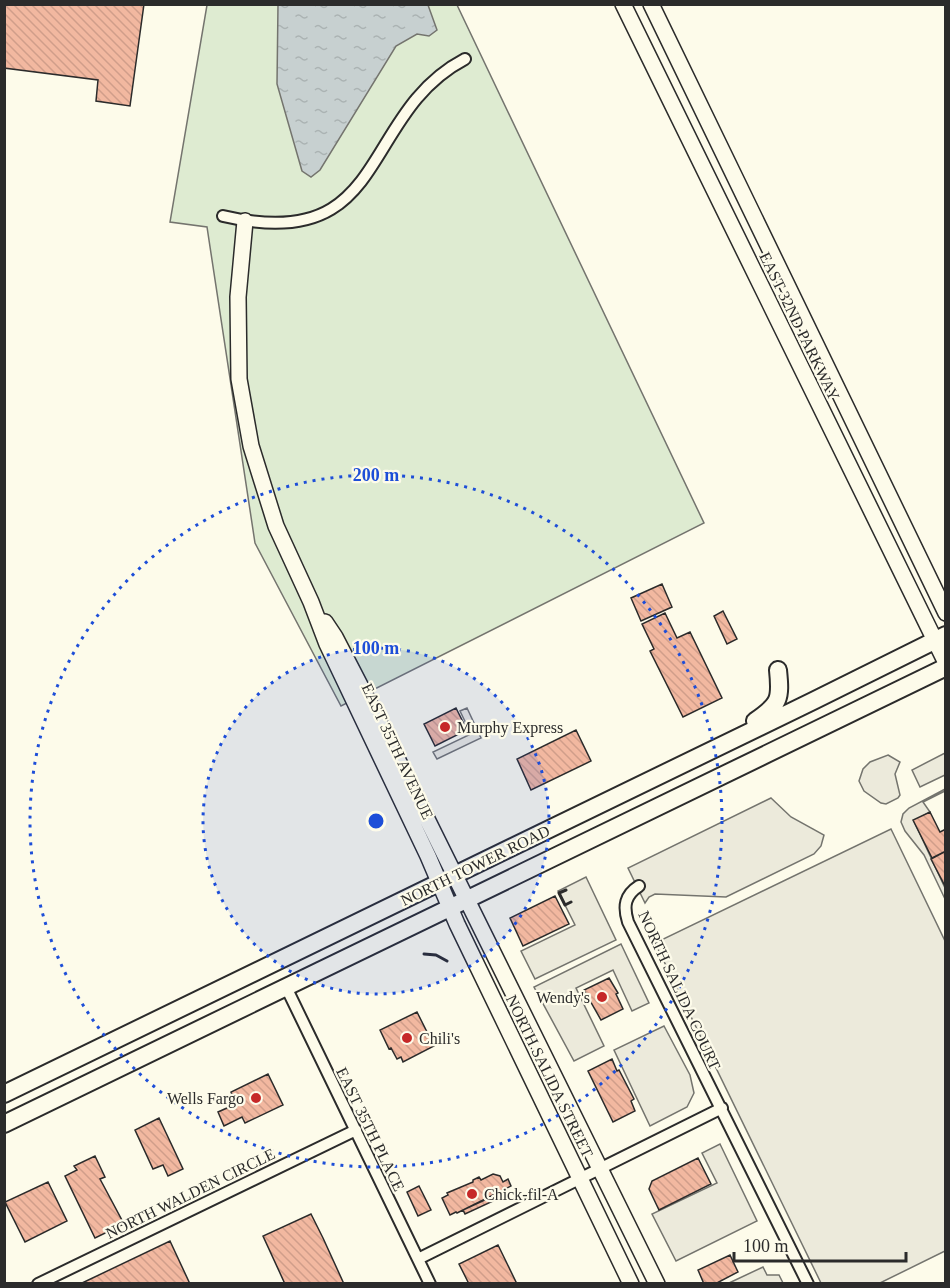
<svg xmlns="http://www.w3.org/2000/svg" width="950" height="1288" viewBox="0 0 950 1288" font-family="Georgia,serif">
  <defs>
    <pattern id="water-ripples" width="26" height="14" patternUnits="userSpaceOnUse" patternTransform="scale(1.5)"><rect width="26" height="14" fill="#c7d0d0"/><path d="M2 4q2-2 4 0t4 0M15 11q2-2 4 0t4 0" fill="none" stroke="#abb3b3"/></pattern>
    <pattern id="building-back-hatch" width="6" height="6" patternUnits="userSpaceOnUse" patternTransform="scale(1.5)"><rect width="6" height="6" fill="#f2b8a0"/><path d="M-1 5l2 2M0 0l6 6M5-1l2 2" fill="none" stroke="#d09e8a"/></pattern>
  </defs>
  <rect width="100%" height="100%" fill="#fdfbea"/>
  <!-- grass -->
  <path fill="#deebd1" stroke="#74746e" stroke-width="1.5" d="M207 5H457L704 523 341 706 255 543 207 227 170 222Z"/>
  <!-- parking -->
  <path fill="#eceadb" stroke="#74746e" stroke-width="1.5" d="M467 708 481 738 437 759 433 752 471 734 460 711Z
    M945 753V775L920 787 912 770Z
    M888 755 900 762 895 774 900 795 898 798 886 804 881 803 864 791 859 781 863 769 870 762Z
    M945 789V791L923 802 930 812 914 821 945 888V899L924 855 905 831 901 822 903 814 909 808Z
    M771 798 791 817 824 835 821 846 814 854 726 897 655 894 649 897 645 903 628 868Z
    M891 829 945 941V1251L880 1283H821L655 943Z
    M586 877 616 940 535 979 521 951 575 925 558 891Z
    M621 944 649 1003 632 1011 613 970 576 988 604 1046 574 1061 534 987Z
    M664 1026 690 1075 694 1093 687 1107 650 1126 614 1050Z
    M720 1144 757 1221 676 1261 652 1214 717 1183 702 1153Z
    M763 1267 767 1275H779L783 1283H729Z"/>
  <!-- water -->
  <path fill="url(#water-ripples)" stroke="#74746e" stroke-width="1.5" d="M278 5H428L437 30 429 36 417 34 396 46 320 170 311 177 302 171 277 84Z"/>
  <!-- building -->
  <path fill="url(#building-back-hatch)" stroke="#2b2b2b" stroke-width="1.5" d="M4 4H144L130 106 96 101 98 80 4 68Z
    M662 584 672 607 641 621 631 598Z
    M723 611 737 639 727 644 714 616Z
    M665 613 677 638 690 632 722 698 683 717 650 651 654 649 642 624Z
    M456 708 467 730 435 746 424 724Z
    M576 730 591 761 531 790 517 759Z
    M930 812 940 832 946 829V851L932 858 913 820Z
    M946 851V888L931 859Z
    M555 896 569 924 523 946 510 918Z
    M609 978 618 993 616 994 623 1009 601 1020 584 990Z
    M417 1012 434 1046 403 1062 401 1057 397 1059 391 1048 389 1049 380 1030Z
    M612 1059 617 1071 619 1070 634 1099 631 1101 635 1111 613 1122 588 1071Z
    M268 1074 283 1105 245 1123 242 1117 224 1126 218 1112 236 1104 231 1092Z
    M159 1118 183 1169 168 1176 163 1165 153 1169 135 1130Z
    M95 1156 105 1177 100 1179 124 1224 95 1238 65 1176 77 1170 74 1166Z
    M698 1158 711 1184 659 1210 649 1189 652 1181Z
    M493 1174 500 1176 503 1182 508 1179 511 1186 457 1213 456 1212 450 1215 442 1198 448 1195 447 1193 473 1182V1180L479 1177 481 1180Z
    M48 1182 67 1221 25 1242 5 1202Z
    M419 1186 431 1210 418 1216 407 1192Z
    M502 1192 504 1196 465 1214 463 1210Z
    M311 1214 323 1238 344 1284H285L263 1236Z
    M170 1241 190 1284H80Z
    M498 1245 517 1284H469L459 1264Z
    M730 1255 738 1272 715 1284H704L698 1270Z"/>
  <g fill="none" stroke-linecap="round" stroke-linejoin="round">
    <!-- street casing -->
    <g stroke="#2b2b2b" stroke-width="14">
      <path id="street" d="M223 216C391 256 358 115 465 59
        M639 886C625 895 623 906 628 922L808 1284
        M286 987 430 1284
        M418 1259 722 1108
        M38 1284 356 1130"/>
    </g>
    <!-- secondary casing -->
    <g stroke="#2b2b2b" stroke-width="18">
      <path id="secondary" d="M623 4 946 663
        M651 4 946 613
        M245 221 238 297 239 379 251 446 276 526 311 602 327 644 428 856 457 924 631 1284
        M325 622 335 637 378 720 657 1284"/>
    </g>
    <!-- primary casing -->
    <g stroke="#2b2b2b" stroke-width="20">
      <path id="primary" d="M755 721C780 704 781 699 778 670
        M4 1094 813 701 946 635
        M4 1124 946 667"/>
    </g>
    <!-- street -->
    <use href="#street" stroke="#fdfbea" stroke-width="10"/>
    <!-- secondary -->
    <use href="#secondary" stroke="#fdfbea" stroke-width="15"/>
    <!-- primary -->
    <use href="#primary" stroke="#fdfbea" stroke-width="16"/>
    <!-- wall -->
    <path stroke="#2b2b2b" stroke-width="3" d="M566 890 559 893 565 905 571 902
      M424 954 436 955 447 961"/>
  </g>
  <!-- distance rings -->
  <circle cx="376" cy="821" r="173" fill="#1d4ed8" fill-opacity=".12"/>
  <g fill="none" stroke="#1d4ed8" stroke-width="3" stroke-dasharray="3 6">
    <circle cx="376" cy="821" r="173"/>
    <circle cx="376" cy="821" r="346"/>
  </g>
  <!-- markers -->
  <g fill="#c62828" stroke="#fdfbea" stroke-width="2">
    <circle cx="445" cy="727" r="6"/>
    <circle cx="602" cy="997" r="6"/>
    <circle cx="407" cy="1038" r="6"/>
    <circle cx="256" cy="1098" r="6"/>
    <circle cx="472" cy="1194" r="6"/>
  </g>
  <g text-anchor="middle" stroke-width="4.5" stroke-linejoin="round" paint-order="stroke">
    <!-- street labels -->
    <g font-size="16" fill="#2b2b2b" stroke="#fdfbea">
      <text transform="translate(800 326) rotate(64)" y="6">EAST 32ND PARKWAY</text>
      <text transform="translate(398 751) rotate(65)" y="6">EAST 35TH AVENUE</text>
      <text transform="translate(475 865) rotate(-26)" y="6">NORTH TOWER ROAD</text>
      <text transform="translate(680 990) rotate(65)" y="6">NORTH SALIDA COURT</text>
      <text transform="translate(550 1076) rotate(64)" y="6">NORTH SALIDA STREET</text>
      <text transform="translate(371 1129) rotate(64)" y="6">EAST 35TH PLACE</text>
      <text transform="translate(190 1193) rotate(-26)" y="6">NORTH WALDEN CIRCLE</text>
    </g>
    <!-- poi labels -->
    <g font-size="16" fill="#2b2b2b" stroke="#fdfbea" text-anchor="start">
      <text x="457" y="733">Murphy Express</text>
      <text x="590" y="1003" text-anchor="end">Wendy's</text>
      <text x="419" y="1044">Chili's</text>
      <text x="244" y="1104" text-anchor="end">Wells Fargo</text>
      <text x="484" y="1200">Chick-fil-A</text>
    </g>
  </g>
  <circle cx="376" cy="821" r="9" fill="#1d4ed8" stroke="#fdfbea" stroke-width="3"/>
  <g font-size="18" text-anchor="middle" font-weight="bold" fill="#1d4ed8" stroke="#fdfbea" stroke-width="4.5" stroke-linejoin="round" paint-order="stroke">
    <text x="376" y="481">200 m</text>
    <text x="376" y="654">100 m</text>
  </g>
  <!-- border -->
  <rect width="950" height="1288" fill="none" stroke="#2b2b2b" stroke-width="12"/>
  <!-- scale -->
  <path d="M734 1252v9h172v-9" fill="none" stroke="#2b2b2b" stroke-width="3"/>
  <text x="743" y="1252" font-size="18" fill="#2b2b2b" stroke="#fdfbea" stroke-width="4.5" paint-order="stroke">100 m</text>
</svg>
